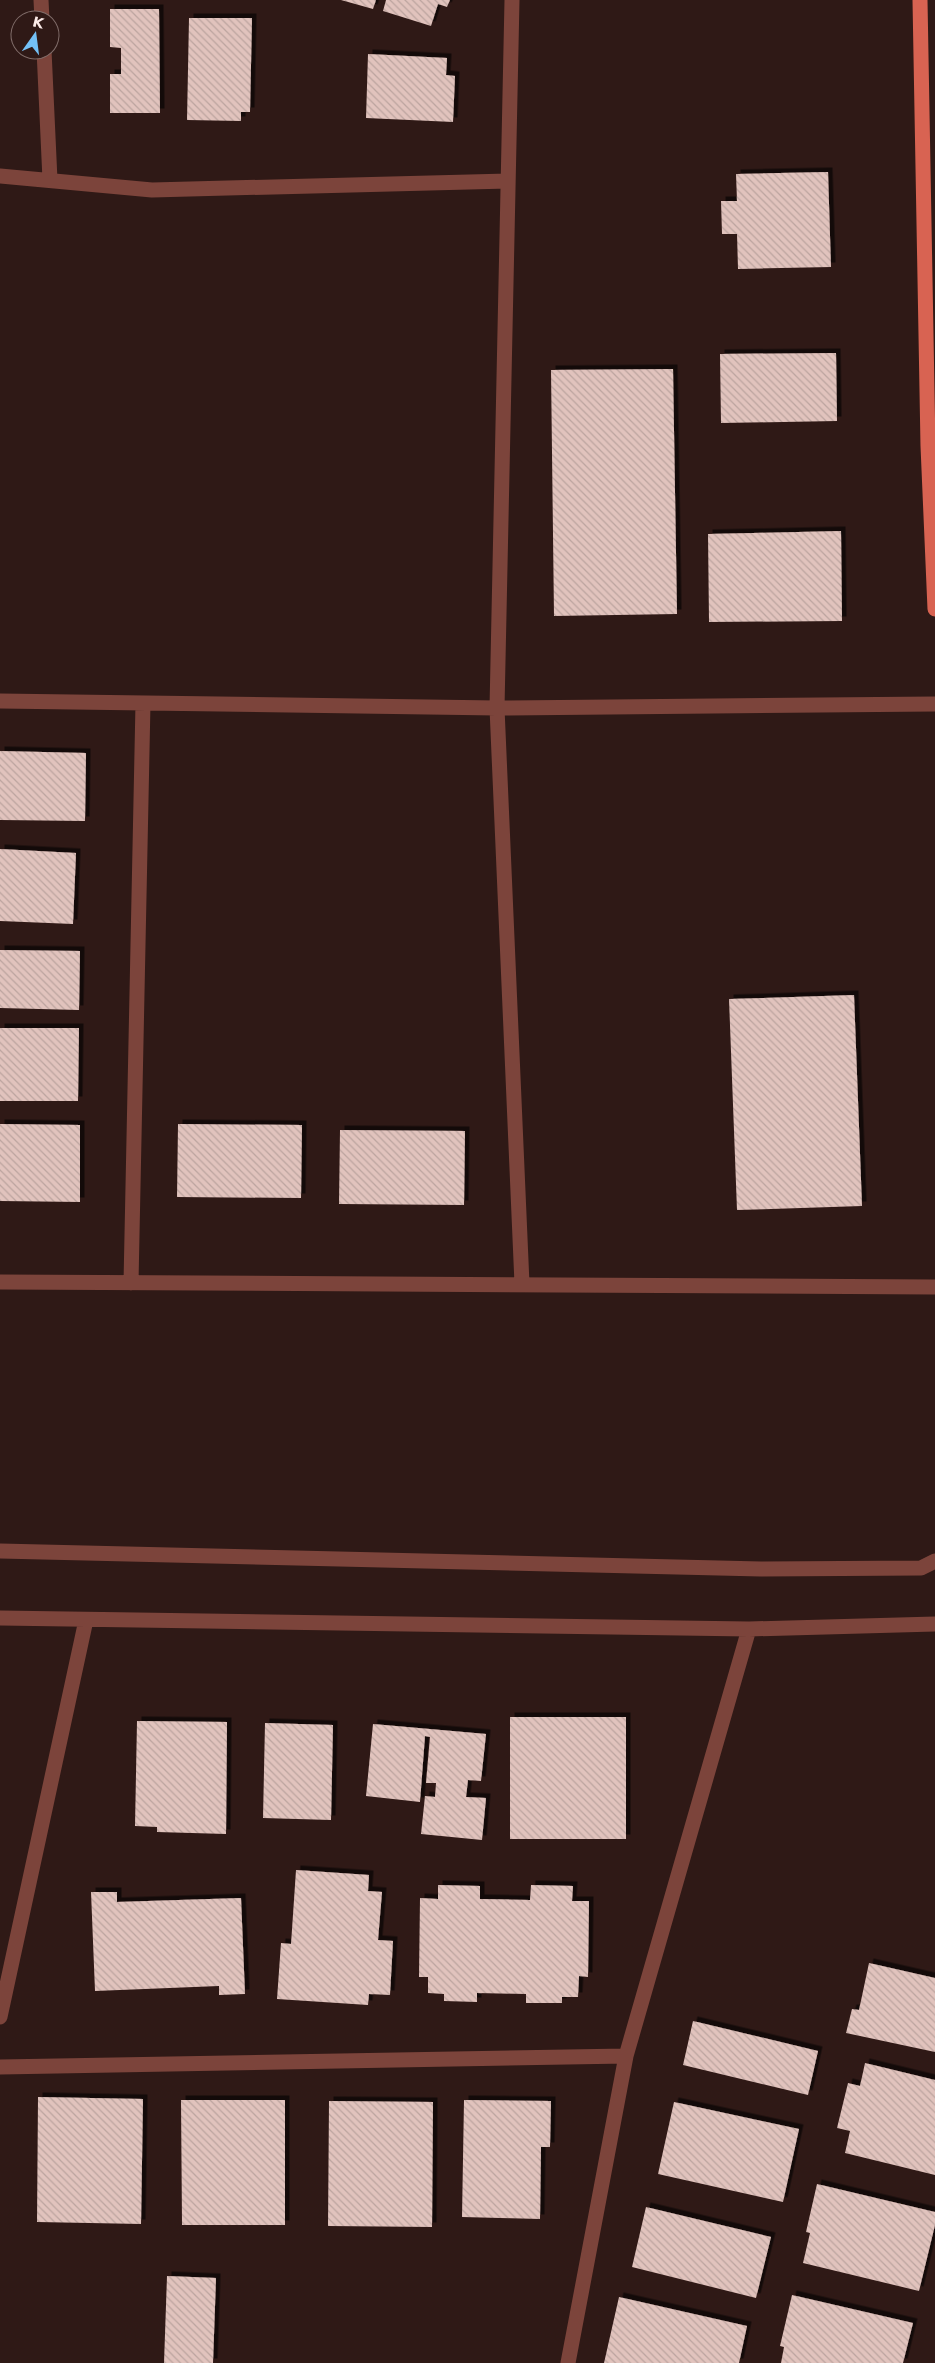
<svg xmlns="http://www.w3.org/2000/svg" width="935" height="2363" viewBox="0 0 935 2363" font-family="'DejaVu Sans',sans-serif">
  <defs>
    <pattern id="building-back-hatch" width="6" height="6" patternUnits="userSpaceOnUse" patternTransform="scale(1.25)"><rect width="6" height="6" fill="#e1c3bd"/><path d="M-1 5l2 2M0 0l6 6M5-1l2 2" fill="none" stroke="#bca49f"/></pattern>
    <filter id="shadow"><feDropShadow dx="4.5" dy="-4.5" stdDeviation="0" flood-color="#0009"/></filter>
  </defs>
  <rect width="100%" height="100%" fill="#2f1916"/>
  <!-- building -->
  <path fill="url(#building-back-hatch)" filter="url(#shadow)" d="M341 0H376L373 9Z
    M386 0H450L447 7 438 4 431 26 383 11Z
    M110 9H159L160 113H110V74H121V48L110 47Z
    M189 18H252L250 112H241V121L187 120Z
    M368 54 447 58 446 75 455 76 453 122 366 118Z
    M828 172 831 267 738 269 737 234H722L721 201H737L736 174Z
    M836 353 837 421 721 423 720 354Z
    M673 369 677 614 554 616 551 370Z
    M841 531 842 621 709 622 708 534Z
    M0 751 86 753 85 821 0 820Z
    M0 849 76 853 73 924 0 921Z
    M0 950 80 951 79 1010 0 1008Z
    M854 995 862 1206 737 1210 729 999Z
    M0 1028H79L78 1101H0Z
    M0 1124 80 1125V1202L0 1201Z
    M178 1124 302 1125 301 1198 177 1197Z
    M340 1130 465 1131 464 1205 339 1204Z
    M510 1717H626V1839H510Z
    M137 1721 227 1722 226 1834 157 1832V1827L135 1826Z
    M265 1723 333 1725 331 1820 263 1818Z
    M373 1724 486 1734 481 1781 468 1780 466 1797 486 1798 482 1840 421 1834 425 1796 435 1797 436 1783H426L430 1737 425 1736 420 1802 366 1796Z
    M296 1870 369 1875 368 1891 382 1892 378 1940 393 1941 390 1995 369 1994 368 2005 277 1999 281 1943 291 1944Z
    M438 1885 480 1886V1899L530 1900 531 1885 573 1886 572 1901H589L588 1977 579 1976 578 1997H562V2003H526V1994L477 1993V2002L444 2001V1994L428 1993V1977H419L420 1898 438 1899Z
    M91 1892H117V1902L241 1898 245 1994 219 1995V1986L95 1991Z
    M869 1963 935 1978V2052L846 2033 852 2009 859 2010Z
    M693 2021 818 2051 808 2095 683 2065Z
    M865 2063 935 2080V2175L845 2153 850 2131 837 2128 848 2083 860 2086Z
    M38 2097 143 2099 141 2224 37 2222Z
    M181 2100H285V2225H182Z
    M464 2100 551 2101 550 2147H541L540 2219 462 2217Z
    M329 2101 433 2102 432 2227 328 2226Z
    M674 2102 799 2129 783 2202 658 2174Z
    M817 2184 935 2212V2225L919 2291 803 2263 810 2233 806 2232Z
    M646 2207 771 2237 756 2298 632 2267Z
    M167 2276 216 2278 213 2363H164Z
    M792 2295 913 2323 903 2363H781L784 2347 780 2346Z
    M619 2297 747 2326 739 2363H604Z"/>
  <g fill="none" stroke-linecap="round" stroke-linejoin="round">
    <!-- minor -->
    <path stroke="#7c443b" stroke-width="15" d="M41 0 42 20
      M512 0 497 708 522 1284
      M44 50 50 180
      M0 176 152 190 508 181
      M0 701 497 708 935 704
      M0 1282 935 1287
      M131 1283 143 703
      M0 1551 761 1569 921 1568 935 1561
      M0 1618 749 1629 935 1624
      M0 2017 86 1620
      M0 2067 626 2056
      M568 2363 626 2056 749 1629"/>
    <!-- major -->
    <path stroke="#d86352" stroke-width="15" d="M920 0 928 446 935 609"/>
  </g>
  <!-- north arrow -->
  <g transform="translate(35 35) rotate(14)"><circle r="24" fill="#2f1916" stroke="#816d6a"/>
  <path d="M0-4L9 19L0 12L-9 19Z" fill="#73c0f6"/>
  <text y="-8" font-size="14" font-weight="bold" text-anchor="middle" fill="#fbebe8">K</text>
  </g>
</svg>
